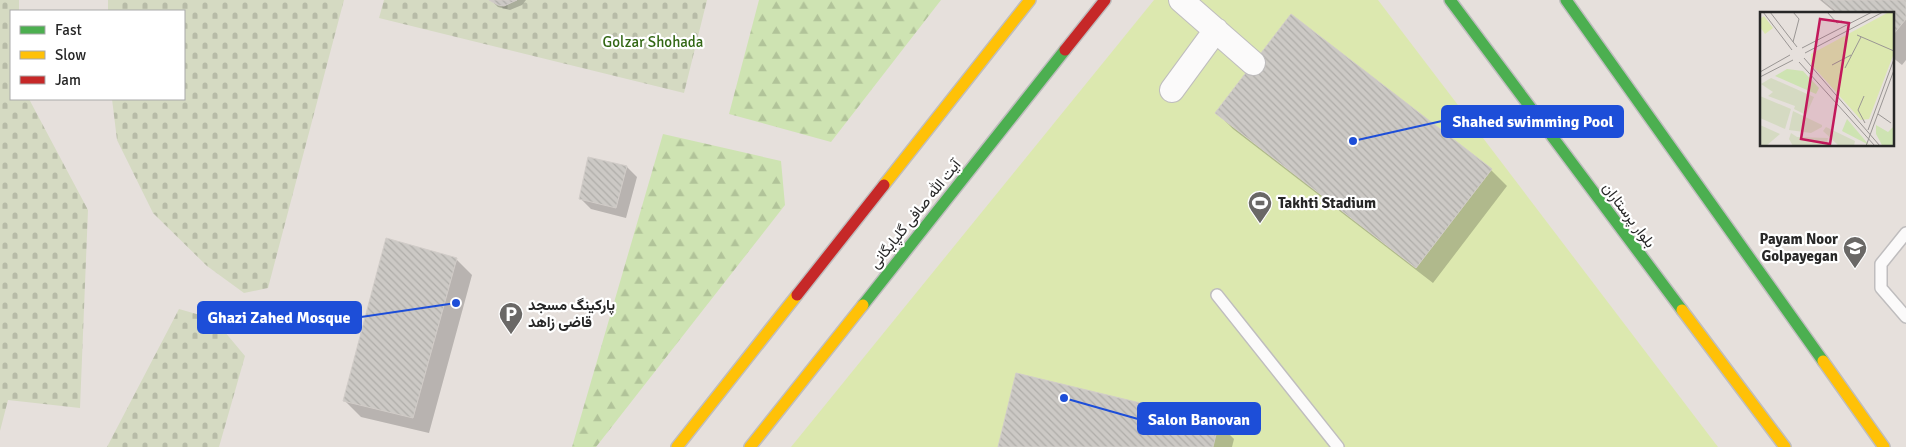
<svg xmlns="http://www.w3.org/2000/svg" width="1906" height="447" viewBox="0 0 1906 447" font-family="Signika,Vazirmatn,sans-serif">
  <defs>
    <pattern id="forest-firs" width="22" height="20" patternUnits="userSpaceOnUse" patternTransform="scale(1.25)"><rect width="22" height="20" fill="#cee3b2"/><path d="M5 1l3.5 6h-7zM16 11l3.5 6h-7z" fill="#b1c399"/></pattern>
    <pattern id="cemetery-stones" width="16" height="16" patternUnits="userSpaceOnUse" patternTransform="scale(1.25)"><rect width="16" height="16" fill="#d5dac2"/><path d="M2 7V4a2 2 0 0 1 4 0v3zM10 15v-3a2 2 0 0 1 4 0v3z" fill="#b7bba7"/></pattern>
    <pattern id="building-back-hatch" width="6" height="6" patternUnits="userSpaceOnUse" patternTransform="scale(1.25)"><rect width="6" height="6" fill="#ccc9c5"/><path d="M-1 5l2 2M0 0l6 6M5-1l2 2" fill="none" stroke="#afada9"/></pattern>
  </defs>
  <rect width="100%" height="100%" fill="#e6e0dc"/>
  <!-- forest -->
  <path fill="url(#forest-firs)" d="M759 0H941L831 142 729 114Z
    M663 134 781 161 785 205 596 447H572Z"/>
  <!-- cemetery -->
  <path fill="url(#cemetery-stones)" d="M0 0H19V11H11V99H29L88 210 80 408 8 400 0 431Z
    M108 0H344L268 288 244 293 207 266 153 213 117 140 112 99H184V11H108Z
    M384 0H707L684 93 379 18Z
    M179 309 214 319 245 356 219 447H107Z"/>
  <!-- pitch -->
  <path fill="#dce8af" d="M1154 0H1378L1718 447H791Z"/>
  <!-- shadow -->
  <path fill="#0003" d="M491 0H526L522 5 510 10 498 7Z
    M1820 0H1906V60L1902 65 1892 57V14H1837Z
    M1217 113 1491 170 1507 186 1433 283 1233 129Z
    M627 167 637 177 626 218 591 209 581 199Z
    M456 259 472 275 429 433 361 417 345 401Z
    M1218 423 1234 439 1232 447H999Z"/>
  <!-- building -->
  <path fill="url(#building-back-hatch)" stroke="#d1ccc8" d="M489 0H517L504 6 498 5Z
    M1823 0H1906V19L1892 36V14H1840Z
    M1291 14 1492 169 1416 268 1215 113Z
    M588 157 627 166 616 208 579 199Z
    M386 238 457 258 413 418 343 401Z
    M1016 373 1219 422 1213 447H998Z"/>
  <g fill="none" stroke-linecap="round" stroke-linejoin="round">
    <!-- lane casing -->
    <g stroke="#bfbdbe" stroke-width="14">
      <path id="lane" d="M1906 233 1881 264V288L1906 317
        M1217 295 1338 447"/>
    </g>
    <!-- street casing -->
    <g stroke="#bfbdbe" stroke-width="26">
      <path id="street" d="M1181 0 1253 63
        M1172 90 1216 30"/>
    </g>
    <!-- fast casing -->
    <g stroke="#bfbdbe" stroke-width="14">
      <path id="fast" d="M1450 0 1682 310
        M1566 0 1823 361
        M863 305 1065 50"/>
    </g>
    <!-- slow casing -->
    <g stroke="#bfbdbe" stroke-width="14">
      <path id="slow" d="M884 185 1030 0
        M1682 310 1785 447
        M1823 361 1884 447
        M677 447 797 295
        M750 447 863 305"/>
    </g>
    <!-- jam casing -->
    <g stroke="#bfbdbe" stroke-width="14">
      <path id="jam" d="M1065 50 1105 0
        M797 295 884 185"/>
    </g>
    <!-- lane -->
    <use href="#lane" stroke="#fbfafa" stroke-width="11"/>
    <!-- street -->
    <use href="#street" stroke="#fbfafa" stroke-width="24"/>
    <!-- fast -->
    <use href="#fast" stroke="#4caf50" stroke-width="11"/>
    <!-- slow -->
    <use href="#slow" stroke="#ffc107" stroke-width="11"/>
    <!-- jam -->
    <use href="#jam" stroke="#c62828" stroke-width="11"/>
  </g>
  <!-- icons -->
  <defs>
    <g id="stadium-pin" transform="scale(1.25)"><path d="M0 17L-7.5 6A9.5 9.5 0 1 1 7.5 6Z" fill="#6a6866" stroke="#fff"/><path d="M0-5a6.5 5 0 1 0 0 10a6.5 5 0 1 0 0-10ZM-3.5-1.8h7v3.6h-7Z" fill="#fff"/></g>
    <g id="university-pin" transform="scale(1.25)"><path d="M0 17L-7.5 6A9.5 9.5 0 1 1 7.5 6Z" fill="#6a6866" stroke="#fff"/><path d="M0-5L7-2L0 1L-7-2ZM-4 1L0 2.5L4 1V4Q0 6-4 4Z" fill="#fff"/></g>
    <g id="parking-pin" transform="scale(1.25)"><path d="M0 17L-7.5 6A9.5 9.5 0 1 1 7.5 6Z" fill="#6a6866" stroke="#fff"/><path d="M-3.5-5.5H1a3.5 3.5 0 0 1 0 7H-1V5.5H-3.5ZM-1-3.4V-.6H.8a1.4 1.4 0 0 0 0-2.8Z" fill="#fff"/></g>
  </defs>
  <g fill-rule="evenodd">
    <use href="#stadium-pin" x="1260" y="203"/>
    <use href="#university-pin" x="1855" y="248"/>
    <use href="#parking-pin" x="511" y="314"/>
  </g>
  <g text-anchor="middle" stroke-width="4.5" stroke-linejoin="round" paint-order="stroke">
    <!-- park labels -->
    <g font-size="15" fill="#326714" stroke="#fff">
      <text x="653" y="47">Golzar Shohada</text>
    </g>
    <!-- poi labels -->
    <g font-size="15" font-weight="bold" fill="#272727" stroke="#fff" text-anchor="start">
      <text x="1278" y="208">Takhti Stadium</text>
      <text x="1838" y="244" text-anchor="end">Payam Noor<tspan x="1838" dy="17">Golpayegan</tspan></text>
      <text x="528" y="310">پارکینگ مسجد<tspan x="528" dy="17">قاضی زاهد</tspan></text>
    </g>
    <!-- street labels -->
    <g font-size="15" fill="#272727" stroke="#fff">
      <text transform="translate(915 214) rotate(-51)" y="5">آیت الله صافی گلپایگانی</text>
      <text transform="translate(1629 215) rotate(53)" y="5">بلوار پرستاران</text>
    </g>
  </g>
  <!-- overview -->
  <g transform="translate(1760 12)">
    <rect width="134" height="134" fill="#e6e0dc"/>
    <path d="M116 113 128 120 134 114V134L122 133 116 122Z" fill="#cee3b2"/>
    <path d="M27 57 43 59 59 76 56 82 15 64ZM87 107 109 133 82 119Z" fill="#cee3b2"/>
    <path d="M11 66 54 85 46 103 34 97 35 94 8 84 13 80 1 72ZM0 84 31 97 25 117 0 106ZM33 99 62 113V115L51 121 29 118ZM0 113 20 122 6 134H0ZM66 115 95 129 94 134H79L63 119ZM31 121 37 125 68 126 67 131 73 134H33L29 127Z" fill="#d5dac2"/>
    <path d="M129 0H134V41L109 107 101 108 51 52V42ZM4 4 13 16 5 22 0 15V7Z" fill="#dce8af"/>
    <path fill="none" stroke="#9a9694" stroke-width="1" d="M3 0 32 38M10 0 37 35M67 0 77 11 82 9M97 23 134 39M33 30 39 7 33 0M42 36 112 0M45 41 123 0M44 46 120 134M39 50 115 134M72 53 91 43M85 56 101 25M0 60 30 43M0 65 33 48M104 84 98 98 105 111M118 102 131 111M108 118 134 47M106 134 134 58"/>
    <path fill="#c2185b" fill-opacity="0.15" stroke="#c2185b" stroke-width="2.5" d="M60 7 89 11 70 132 41 127Z"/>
    <rect width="134" height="134" fill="none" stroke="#272727" stroke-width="2.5"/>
  </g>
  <!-- callouts -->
  <path fill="none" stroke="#1d4ed8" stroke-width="2" d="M1353 141L1442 121M456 303L361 317M1064 398L1138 419"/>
  <g fill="#1d4ed8" stroke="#fff" stroke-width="2">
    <circle cx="1353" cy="141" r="5"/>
    <circle cx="456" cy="303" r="5"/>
    <circle cx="1064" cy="398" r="5"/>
  </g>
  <g fill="#1d4ed8" stroke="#1d4ed8" stroke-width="2">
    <rect x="1442" y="106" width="181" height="31" rx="5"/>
    <rect x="198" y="302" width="163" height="31" rx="5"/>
    <rect x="1138" y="403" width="122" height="31" rx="5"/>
  </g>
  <g font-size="16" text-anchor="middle" font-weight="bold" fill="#fff">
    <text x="1533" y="127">Shahed swimming Pool</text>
    <text x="279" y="323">Ghazi Zahed Mosque</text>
    <text x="1199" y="425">Salon Banovan</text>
  </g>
  <!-- legend -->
  <rect x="10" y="10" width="175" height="90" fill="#ffffff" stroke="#a9a9a9"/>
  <rect x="20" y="26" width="25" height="8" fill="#4caf50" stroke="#a9a9a9"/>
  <text x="55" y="35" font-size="15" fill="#272727">Fast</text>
  <rect x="20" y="51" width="25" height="8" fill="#ffc107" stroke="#a9a9a9"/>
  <text x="55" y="60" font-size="15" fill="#272727">Slow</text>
  <rect x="20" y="76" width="25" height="8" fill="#c62828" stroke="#a9a9a9"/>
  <text x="55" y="85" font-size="15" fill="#272727">Jam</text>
</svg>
